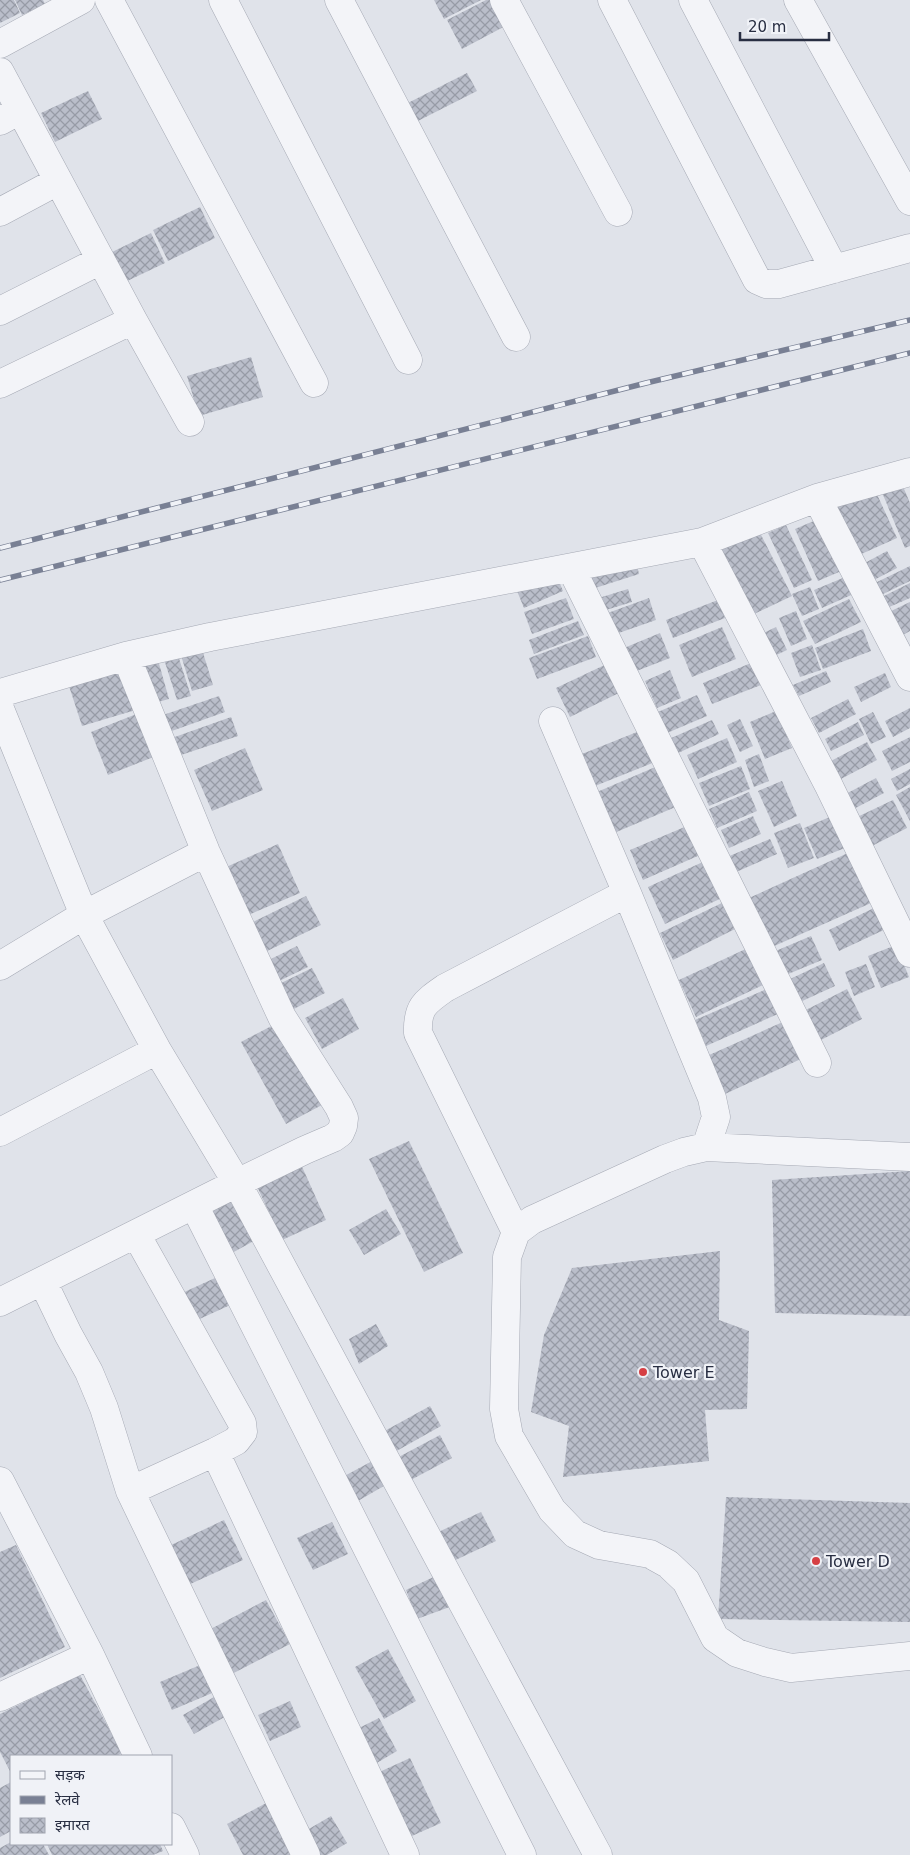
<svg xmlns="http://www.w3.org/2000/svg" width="910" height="1855" viewBox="0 0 910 1855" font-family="'DejaVu Sans','Noto Sans Devanagari',sans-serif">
  <defs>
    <pattern id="building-cross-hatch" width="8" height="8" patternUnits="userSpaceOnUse" patternTransform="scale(1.25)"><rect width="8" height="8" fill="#babeca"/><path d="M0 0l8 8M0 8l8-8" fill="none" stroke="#979ba6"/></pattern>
  </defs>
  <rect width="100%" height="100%" fill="#e0e3ea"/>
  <!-- building -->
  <path fill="url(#building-cross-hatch)" d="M0 0H14L20 13 0 23Z
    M15 0H43L45 4 22 15Z
    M434 0H481L444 19Z
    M486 0H499L511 23 462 49 447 20Z
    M467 73 477 91 410 125 400 107Z
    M88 91 102 119 55 142 41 113Z
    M200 207 215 238 168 261 153 230Z
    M151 233 165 263 123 283 108 254Z
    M251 357 263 397 199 416 187 376Z
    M899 477 910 503V546L905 548 879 485Z
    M875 490 897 538 857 556 835 508Z
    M823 517 846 569 818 581 795 529Z
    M756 525 792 596 752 615 717 544Z
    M786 525 812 580 794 588 768 533Z
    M887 551 897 568 872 581 863 564Z
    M636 561 639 574 589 590 584 576Z
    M910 566V581L881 595 875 583Z
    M556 574 563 591 524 608 517 591Z
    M850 575 858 592 822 608 814 590Z
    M910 583V598L887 608 882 597Z
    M810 587 819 609 802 616 792 594Z
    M628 589 632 602 606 610 602 597Z
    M566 598 574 619 532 634 524 612Z
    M649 598 656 620 613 635 605 614Z
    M849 599 861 622 815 644 803 621Z
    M718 600 725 618 673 638 666 620Z
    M910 602V631L901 636 889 612Z
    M796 611 807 639 791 646 779 618Z
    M578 621 584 635 534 654 529 640Z
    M722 627 736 659 692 677 679 645Z
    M776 627 787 650 766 660 755 637Z
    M863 629 871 651 823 669 815 648Z
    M660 633 670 658 634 672 624 648Z
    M588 636 596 657 537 679 529 658Z
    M200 643 213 685 192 691 179 649Z
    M812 645 821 670 800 677 791 653Z
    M176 649 191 696 177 700 162 653Z
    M156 653 169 699 147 705 134 659Z
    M613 661 627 689 570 717 556 688Z
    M751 663 761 685 712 704 703 683Z
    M127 668 139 709 82 726 69 686Z
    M670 670 681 698 657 708 645 681Z
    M826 671 831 682 799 696 793 685Z
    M885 673 891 687 861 702 854 687Z
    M697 695 707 716 660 736 651 715Z
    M219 696 225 712 169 732 163 715Z
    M848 699 856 714 819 733 811 718Z
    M910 708V728L893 737 885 721Z
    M776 711 792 748 765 759 750 722Z
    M873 712 886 737 871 744 859 719Z
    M139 713 156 756 108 775 91 732Z
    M231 717 238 736 178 756 172 738Z
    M740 719 753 746 740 752 727 725Z
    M712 720 719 734 676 754 669 739Z
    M858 722 864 735 831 751 825 739Z
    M642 730 655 762 595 786 582 754Z
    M910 737V762L892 771 882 751Z
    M727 738 737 762 698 779 687 755Z
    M867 742 877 760 839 780 829 762Z
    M245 748 263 790 212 811 194 770Z
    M759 754 769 781 754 787 745 760Z
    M660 765 678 806 614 833 597 792Z
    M741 766 750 789 709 806 699 783Z
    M910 769V784L897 791 891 779Z
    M876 778 884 793 850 811 842 796Z
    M782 781 797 816 774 827 758 791Z
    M910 787V821L896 795Z
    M749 792 757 811 717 828 709 809Z
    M893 800 907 828 868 848 853 819Z
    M753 816 761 834 729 848 721 830Z
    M832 816 845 848 817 859 804 828Z
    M800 823 814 858 788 868 774 833Z
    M687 826 700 855 643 880 630 850Z
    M770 839 777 854 727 876 720 860Z
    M278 844 300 893 246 916 224 868Z
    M848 853 871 903 772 947 749 898Z
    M705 861 722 898 665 924 648 887Z
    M306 896 321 925 263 953 249 924Z
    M726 901 739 927 673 960 660 933Z
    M878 906 888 928 839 951 829 930Z
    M811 936 822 960 781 977 771 953Z
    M896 945 909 977 881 988 868 956Z
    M297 946 308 967 275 983 265 962Z
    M750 947 767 983 696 1017 679 980Z
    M824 963 835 986 798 1003 788 980Z
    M866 964 875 987 854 996 845 972Z
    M312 968 325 993 288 1012 275 986Z
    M769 988 780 1013 706 1046 695 1020Z
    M847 989 862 1019 819 1041 804 1011Z
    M343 998 359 1029 322 1049 305 1018Z
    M785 1021 803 1058 725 1094 707 1056Z
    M277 1023 322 1105 286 1124 241 1042Z
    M409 1141 463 1253 424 1272 369 1159Z
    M299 1160 326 1220 282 1240 254 1180Z
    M910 1171V1316L775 1313 772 1180Z
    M231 1192 261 1237 232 1253 211 1208Z
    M386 1209 401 1234 364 1255 349 1230Z
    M720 1251 719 1320 749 1331 747 1409 705 1410 709 1461 563 1477 569 1426 531 1412 544 1335 572 1268Z
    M226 1273 239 1301 193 1322 180 1294Z
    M376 1324 388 1346 359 1364 349 1339Z
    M430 1406 441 1426 393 1453 381 1433Z
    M440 1435 452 1458 407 1482 395 1459Z
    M376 1459 389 1483 351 1505 337 1480Z
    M726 1497 910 1503V1622L718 1619Z
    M481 1512 496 1541 447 1564 432 1535Z
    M224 1520 243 1560 186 1586 167 1547Z
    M332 1522 348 1554 313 1570 297 1538Z
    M16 1545 65 1647 0 1678V1552Z
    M442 1573 455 1605 417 1619 406 1590Z
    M266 1600 290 1644 228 1676 205 1632Z
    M388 1649 416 1701 384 1719 355 1667Z
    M205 1663 217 1691 172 1710 160 1682Z
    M80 1675 122 1753 116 1756H11V1773L0 1752V1714Z
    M221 1693 232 1713 194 1734 183 1715Z
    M290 1701 301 1727 270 1741 258 1715Z
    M379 1718 397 1751 370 1767 351 1732Z
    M410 1758 441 1823 405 1839 375 1774Z
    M11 1782V1831L0 1837V1788Z
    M270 1801 299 1855H243L227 1824Z
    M331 1816 347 1843 327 1855H315L302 1833Z
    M11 1842V1844H43L49 1855H0V1848Z
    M47 1844H160L163 1851 153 1855H52Z"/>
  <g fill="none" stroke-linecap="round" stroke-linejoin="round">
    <!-- minor casing -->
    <g stroke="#a5a9b4" stroke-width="29">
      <path id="minor" d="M109 0 314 383
        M223 0 408 360
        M339 0 516 337
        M504 0 618 212
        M612 0 757 280 766 284H779L910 248
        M693 0 834 269
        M798 0 910 201
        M0 44 81 0
        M0 72 133 320 190 422
        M0 121 20 110
        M0 212 58 181
        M0 311 101 260
        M0 384 133 320
        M817 498 910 677
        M702 542 828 784 910 953
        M571 568 817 1063
        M0 693 126 656 210 637 702 542 817 498 910 472
        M0 709 84 915 157 1050 237 1183 598 1855
        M553 721 627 893 712 1098 716 1117 706 1147
        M0 966 84 915 206 852
        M0 1132 157 1050
        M910 1157 706 1147 684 1152 665 1159 532 1220 516 1232 507 1257 504 1409 509 1436 552 1510 575 1534 599 1545 650 1554 668 1564 686 1581 715 1638 737 1653 765 1662 791 1668 910 1656
        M194 1205 522 1855
        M516 1232 418 1033C417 1007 425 1002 445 988L627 893
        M43 1282 68 1334 89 1372 104 1408 130 1491 306 1855
        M0 1302 237 1183 305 1150 333 1138 340 1133 343 1126 344 1118 339 1107 282 1017 206 852 126 656
        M215 1452 405 1855
        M0 1481 90 1655 138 1756
        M130 1491 215 1452 236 1441 243 1432 242 1423 136 1234
        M0 1697 90 1655
        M171 1827 185 1855"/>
    </g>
    <!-- minor -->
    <use href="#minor" stroke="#f3f4f8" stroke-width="28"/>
    <!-- rail casing -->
    <g stroke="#798094" stroke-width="5.5">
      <path id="rail" d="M0 548 646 383 910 320
        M0 580 910 353"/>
    </g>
    <!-- rail -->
    <use href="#rail" stroke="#f0f2f7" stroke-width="4" stroke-dasharray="11" stroke-linecap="butt"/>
  </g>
  <!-- markers -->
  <g fill="#d63f44" stroke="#f0f2f7" stroke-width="2">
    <circle cx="643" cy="1372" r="5"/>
    <circle cx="816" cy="1561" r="5"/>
  </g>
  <g text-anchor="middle" stroke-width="4.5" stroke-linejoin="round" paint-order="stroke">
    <!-- poi labels -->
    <g font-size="16" fill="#282e42" stroke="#f0f2f7" text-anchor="start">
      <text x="653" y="1378">Tower E</text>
      <text x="826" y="1567">Tower D</text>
    </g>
  </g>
  <!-- legend -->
  <rect x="10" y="1755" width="162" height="90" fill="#f0f2f7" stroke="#a0a4af"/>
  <rect x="20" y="1771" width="25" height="8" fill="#f3f4f8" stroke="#a0a4af"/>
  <text x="55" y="1780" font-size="15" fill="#282e42">सड़क</text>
  <rect x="20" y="1796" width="25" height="8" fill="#798094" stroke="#a0a4af"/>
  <text x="55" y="1805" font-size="15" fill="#282e42">रेलवे</text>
  <rect x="20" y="1818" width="25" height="15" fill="url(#building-cross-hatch)" stroke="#a0a4af"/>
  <text x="55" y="1830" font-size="15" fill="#282e42">इमारत</text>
  <!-- scale -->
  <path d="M740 32v8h89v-8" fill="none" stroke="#282e42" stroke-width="2.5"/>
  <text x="748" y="32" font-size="15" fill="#282e42" stroke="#f0f2f7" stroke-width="4" paint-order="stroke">20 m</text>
</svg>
